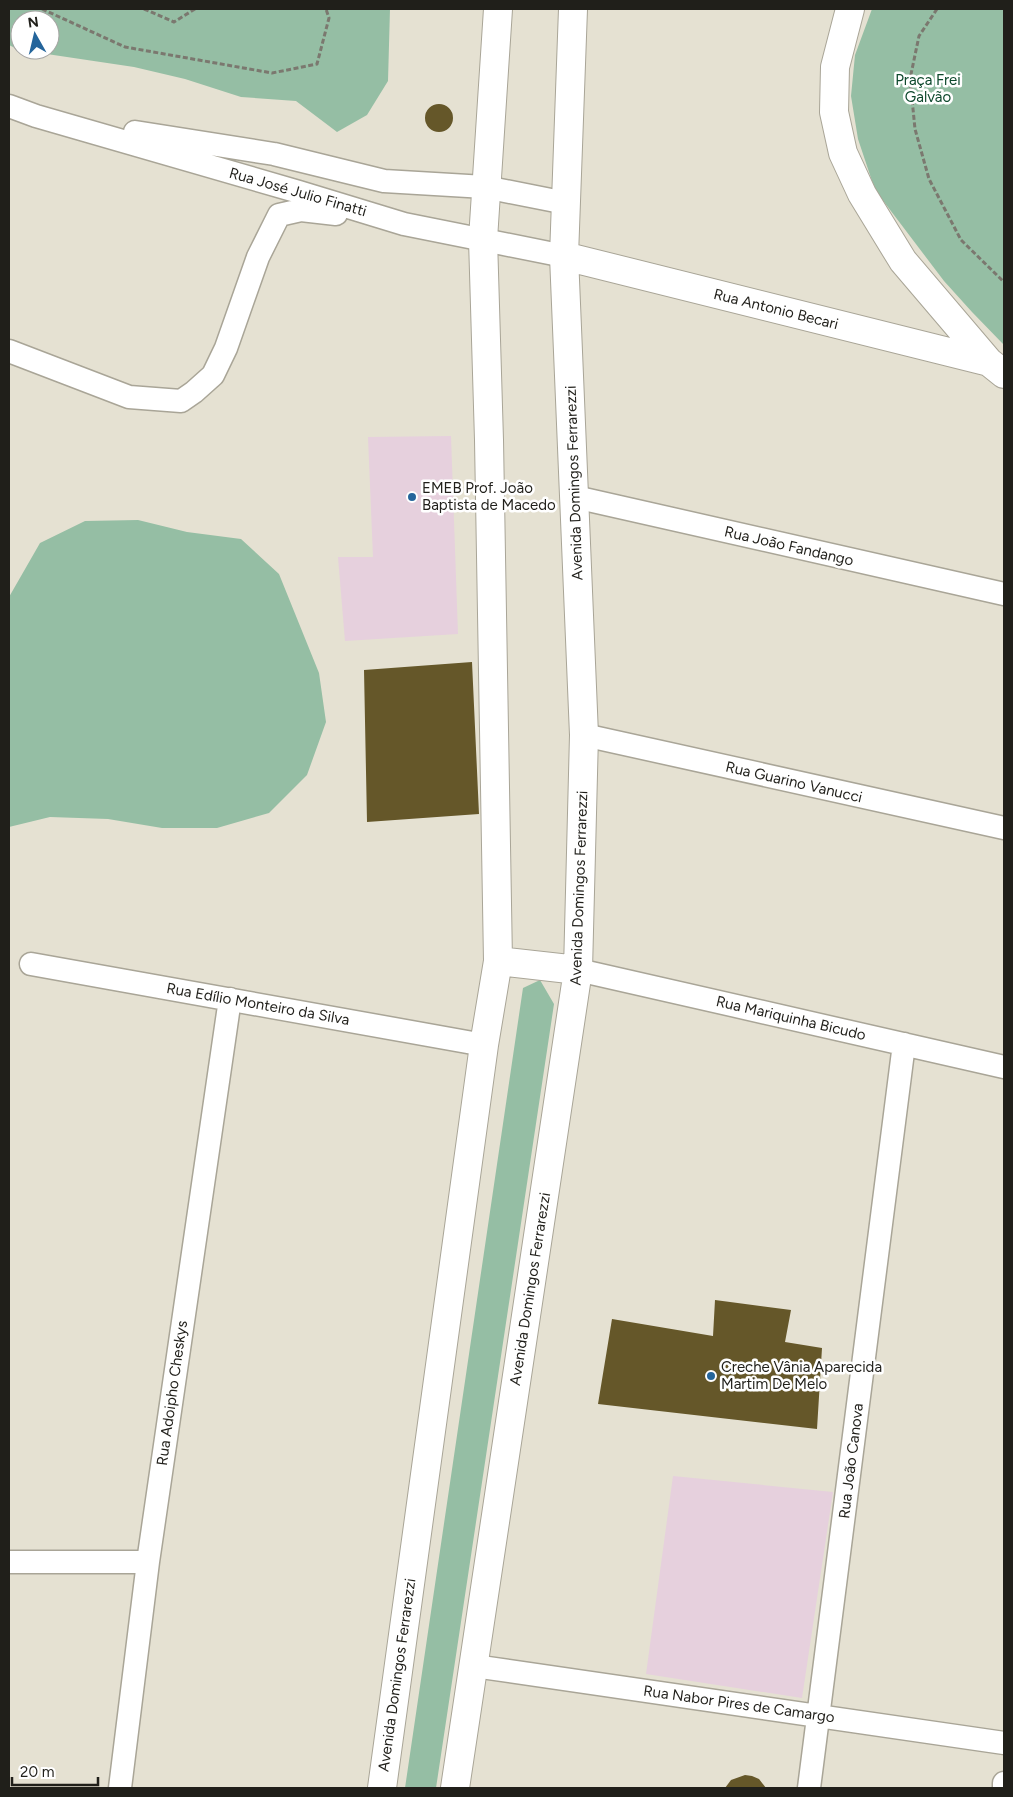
<svg xmlns="http://www.w3.org/2000/svg" width="1013" height="1797" viewBox="0 0 1013 1797" font-family="Figtree,sans-serif">
  <rect width="100%" height="100%" fill="#e5e1d2"/>
  <!-- education -->
  <path fill="#e6d0dd" d="M451 436 458 634 345 641 338 557H373L368 437Z
    M673 1476 833 1492 802 1698 646 1674Z"/>
  <!-- green -->
  <path fill="#95bea4" d="M9 9H390L388 81 367 115 337 132 296 101 241 97 185 79 134 67 20 50H50V20H20L19 50 9 45Z
    M872 9H1004V345L972 312 944 281 875 190 858 139 851 96 855 55Z
    M138 520 187 532 241 539 279 574 319 673 326 722 307 775 269 813 217 828H162L108 819 50 817 9 827V597L40 543 85 521Z
    M540 980 554 1004 436 1788H405L523 988Z"/>
  <!-- building -->
  <path fill="#655729" d="M425 118a14 14 0 1 1 28 0a14 14 0 1 1-28 0Z
    M472 662 479 814 367 822 364 670Z
    M715 1300 791 1310 785 1342 822 1348 817 1429 598 1404 612 1319 713 1336Z
    M745 1775 752 1776 759 1779 766 1788H725L731 1780Z"/>
  <g fill="none" stroke-linecap="round" stroke-linejoin="round">
    <!-- street casing -->
    <g stroke="#a9a597" stroke-width="25">
      <path id="street" d="M9 106 36 116 299 192 404 224 564 256
        M135 132 274 154 384 181 485 187 566 203
        M9 351 129 397 181 401 194 392 213 375 226 348 258 257 279 215 301 210 336 214
        M575 497 1004 594
        M584 735 1004 828
        M31 964 484 1045
        M578 970 1004 1067
        M9 1562H148
        M474 1666 1004 1743
        M120 1788 148 1562 230 999
        M809 1788 904 1044
        M1004 1788V1783"/>
    </g>
    <!-- secondary casing -->
    <g stroke="#a9a597" stroke-width="30">
      <path id="secondary" d="M850 9 835 67 834 112 843 153 862 194 903 261 989 362 1004 374
        M564 256 989 362
        M498 961 578 970
        M382 1788 484 1045 498 961 489 440 483 239 498 9
        M455 1788 578 970 584 735 564 256 573 9"/>
    </g>
    <!-- path -->
    <path stroke="#7b786f" stroke-width="3" stroke-dasharray="5 2.5" stroke-linecap="butt" d="M42 9 125 47 272 73 317 64 329 18 326 9
      M144 9 174 22 195 9
      M937 9 919 36 910 79 915 129 929 179 961 240 1004 282"/>
    <!-- street -->
    <use href="#street" stroke="#fff" stroke-width="22"/>
    <!-- secondary -->
    <use href="#secondary" stroke="#fff" stroke-width="28"/>
  </g>
  <!-- markers -->
  <g fill="#25659b" stroke="#fff" stroke-width="2">
    <circle cx="412" cy="497" r="5"/>
    <circle cx="711" cy="1376" r="5"/>
  </g>
  <g text-anchor="middle" stroke-width="5" stroke-linejoin="round" paint-order="stroke">
    <!-- park labels -->
    <g font-size="15" fill="#0e492d" stroke="#fff">
      <text x="928" y="85">Praça Frei<tspan x="928" dy="17">Galvão</tspan></text>
    </g>
    <!-- street labels -->
    <g font-size="15" fill="#201f1a" stroke="#fff">
      <text transform="translate(298 192) rotate(16)" y="5">Rua José Julio Finatti</text>
      <text transform="translate(776 309) rotate(14)" y="5">Rua Antonio Becari</text>
      <text transform="translate(574 483) rotate(-92)" y="5">Avenida Domingos Ferrarezzi</text>
      <text transform="translate(789 546) rotate(13)" y="5">Rua João Fandango</text>
      <text transform="translate(794 782) rotate(13)" y="5">Rua Guarino Vanucci</text>
      <text transform="translate(579 888) rotate(-88)" y="5">Avenida Domingos Ferrarezzi</text>
      <text transform="translate(258 1004) rotate(10)" y="5">Rua Edílio Monteiro da Silva</text>
      <text transform="translate(791 1018) rotate(13)" y="5">Rua Mariquinha Bicudo</text>
      <text transform="translate(530 1289) rotate(-81)" y="5">Avenida Domingos Ferrarezzi</text>
      <text transform="translate(172 1393) rotate(-82)" y="5">Rua Adoipho Cheskys</text>
      <text transform="translate(851 1461) rotate(-83)" y="5">Rua João Canova</text>
      <text transform="translate(397 1675) rotate(-82)" y="5">Avenida Domingos Ferrarezzi</text>
      <text transform="translate(739 1704) rotate(8)" y="5">Rua Nabor Pires de Camargo</text>
    </g>
    <!-- poi labels -->
    <g font-size="15" fill="#201f1a" stroke="#fff" text-anchor="start">
      <text x="422" y="493">EMEB Prof. João<tspan x="422" dy="17">Baptista de Macedo</tspan></text>
      <text x="721" y="1372">Creche Vânia Aparecida<tspan x="721" dy="17">Martim De Melo</tspan></text>
    </g>
  </g>
  <!-- border -->
  <rect width="1013" height="1797" fill="none" stroke="#201f1a" stroke-width="20"/>
  <!-- north arrow -->
  <g transform="translate(35 35) rotate(352)"><circle r="24" fill="#ffffff" stroke="#a6a5a3"/>
  <path d="M0-4L9 19L0 12L-9 19Z" fill="#25659b"/>
  <text y="-8" font-size="14" font-weight="bold" text-anchor="middle" fill="#201f1a">N</text>
  </g>
  <!-- scale -->
  <path d="M12 1777v8h86v-8" fill="none" stroke="#201f1a" stroke-width="2.5"/>
  <text x="20" y="1777" font-size="15" fill="#201f1a" stroke="#ffffff" stroke-width="4" paint-order="stroke">20 m</text>
</svg>
